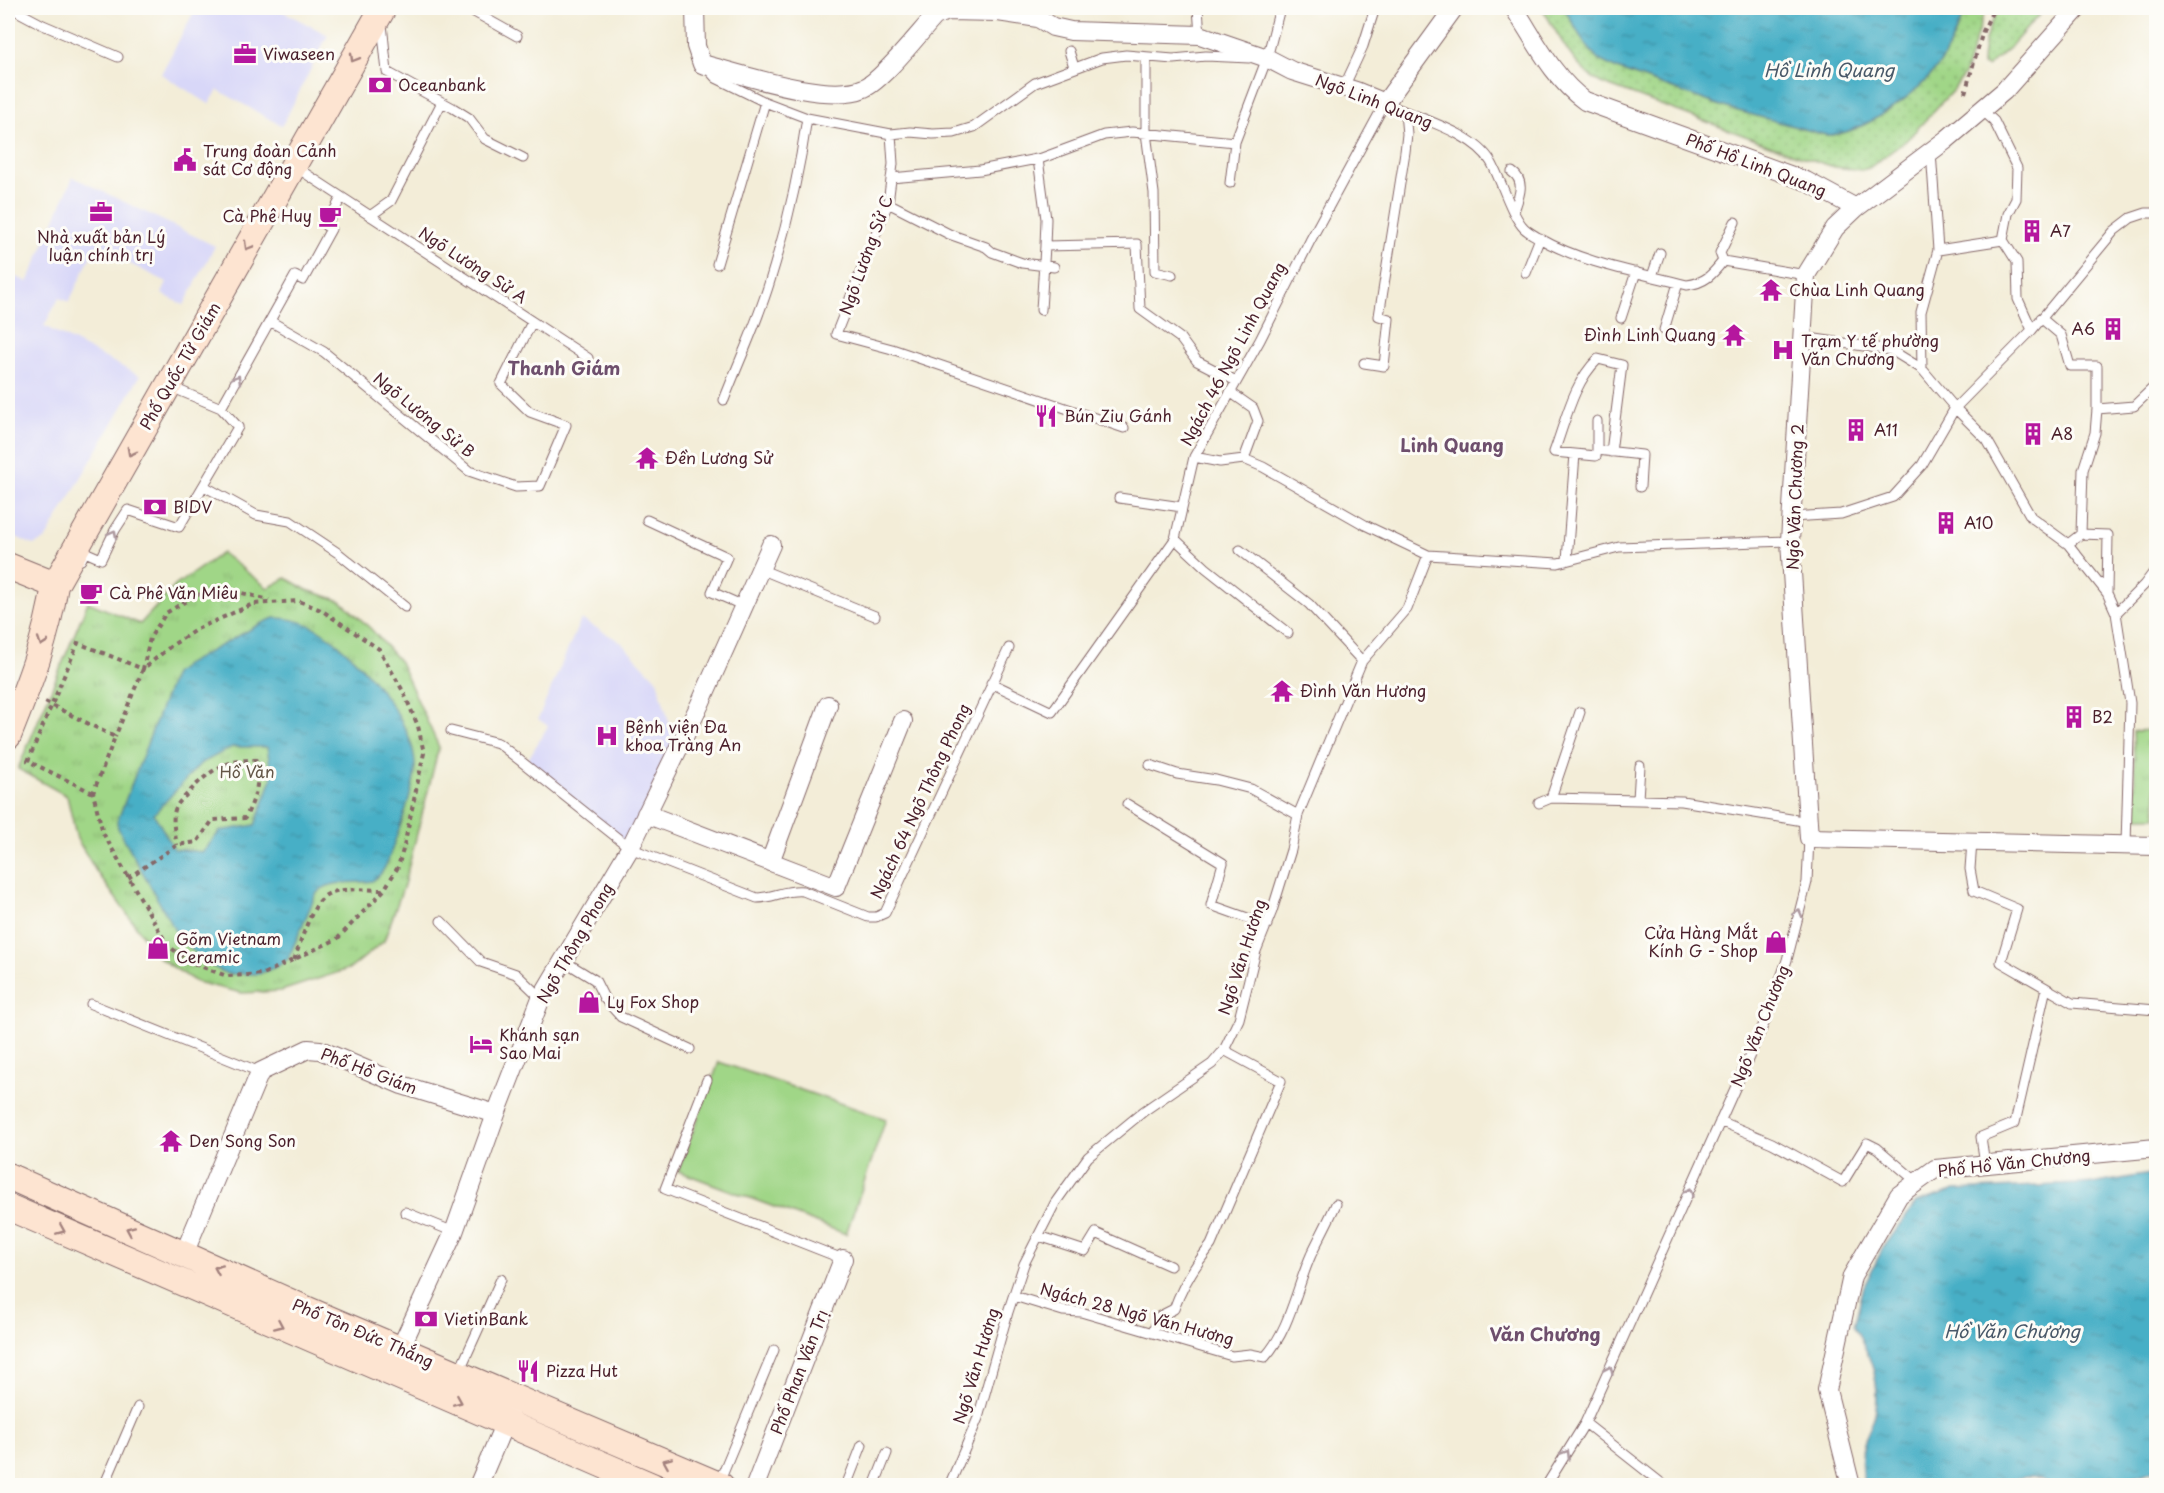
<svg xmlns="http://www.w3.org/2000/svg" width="2164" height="1493" viewBox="0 0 2164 1493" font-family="'Playpen Sans',sans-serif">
  <defs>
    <pattern id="grass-dots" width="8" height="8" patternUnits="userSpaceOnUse" patternTransform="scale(1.5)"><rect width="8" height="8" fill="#a0d687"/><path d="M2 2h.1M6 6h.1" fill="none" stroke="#8bb775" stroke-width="1.8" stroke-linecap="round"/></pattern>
    <pattern id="park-tufts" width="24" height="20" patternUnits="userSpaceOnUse" patternTransform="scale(1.5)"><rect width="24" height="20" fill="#a0d687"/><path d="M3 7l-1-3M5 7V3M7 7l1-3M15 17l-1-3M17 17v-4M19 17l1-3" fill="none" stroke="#8bb775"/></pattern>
    <pattern id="water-ripples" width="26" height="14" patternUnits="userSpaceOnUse" patternTransform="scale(1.5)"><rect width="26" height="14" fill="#47afc6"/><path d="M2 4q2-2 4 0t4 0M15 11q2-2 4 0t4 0" fill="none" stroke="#3d8ea1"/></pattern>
  </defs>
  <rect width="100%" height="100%" fill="#fdfcf7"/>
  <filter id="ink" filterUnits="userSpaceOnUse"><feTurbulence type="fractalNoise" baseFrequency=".0167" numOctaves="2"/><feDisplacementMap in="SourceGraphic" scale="12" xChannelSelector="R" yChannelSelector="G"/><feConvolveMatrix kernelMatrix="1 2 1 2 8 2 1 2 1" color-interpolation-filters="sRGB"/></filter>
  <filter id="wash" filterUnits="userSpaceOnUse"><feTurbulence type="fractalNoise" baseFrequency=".008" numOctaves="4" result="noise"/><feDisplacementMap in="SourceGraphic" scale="24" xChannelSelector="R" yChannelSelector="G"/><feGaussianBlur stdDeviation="1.35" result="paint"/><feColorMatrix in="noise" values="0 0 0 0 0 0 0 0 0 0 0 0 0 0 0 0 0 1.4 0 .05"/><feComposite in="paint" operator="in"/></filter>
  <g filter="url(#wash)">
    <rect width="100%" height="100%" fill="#f3edd8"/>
    <!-- built -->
    <path fill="#d8d7f8" d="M196 8H276L328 35 282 126 218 90 209 104 161 74Z
      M73 177 215 246 184 305 162 294 167 282 95 247 69 302 59 298 44 326 140 376 45 540 33 545 8 533V273L28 282Z
      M581 619 621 642 657 680 676 746 627 844 527 761 548 726 538 719Z"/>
    <!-- grass -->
    <path fill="url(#grass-dots)" stroke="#757a59" stroke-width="1.5" d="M1542 8H1564L1582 39 1597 59 1617 69 1724 107 1826 135C1860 136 1923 91 1941 62 1951 45 1958 25 1967 8H1972L1984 13 1965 73 1954 89 1908 139 1869 168 1861 170 1834 167 1794 154 1601 83C1572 67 1559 35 1542 8Z
      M2001 8H2045L2011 46 1987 67 1982 65C1982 46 1989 21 2001 8Z"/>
    <!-- park -->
    <path fill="url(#park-tufts)" stroke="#757a59" stroke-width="1.5" d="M222 553 268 588 286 578 307 590 341 601 371 629 400 662 439 747 404 885 384 941 351 968 281 991 242 993 196 982 159 958 96 871 77 839 67 796 18 769 88 602 140 624 176 585Z
      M2156 730V817H2136L2133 731Z"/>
    <!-- pitch -->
    <path fill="#a0d687" stroke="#757a59" stroke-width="1.5" d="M719 1062 886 1119 846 1234 678 1171Z"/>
    <!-- water -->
    <path fill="url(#water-ripples)" stroke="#486778" stroke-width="1.5" fill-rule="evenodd" d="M1564 8H1967C1958 25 1951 45 1941 62 1923 91 1860 136 1826 135L1724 107 1617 69 1597 59 1582 39Z
      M274 618C291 618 307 622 322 632 356 654 417 724 415 768 415 786 402 821 396 838 390 853 387 873 372 881 354 884 329 879 316 894L288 959 278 966 259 974H227L206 963 178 936 118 828 117 822 174 674 185 665 260 624ZM232 747H267L272 779 255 825 220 831 203 852 174 849 154 814 200 764Z
      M2156 1173V1470L2111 1485H2051C2035 1472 2016 1477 1998 1485H1864C1861 1469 1860 1456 1865 1440 1867 1431 1873 1423 1875 1414 1882 1382 1869 1353 1854 1326L1864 1286 1883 1248 1916 1203 1955 1190 2097 1183Z"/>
  </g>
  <g filter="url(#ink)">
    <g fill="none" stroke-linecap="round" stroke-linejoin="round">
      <!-- lane casing -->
      <g stroke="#856768" stroke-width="11">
        <path id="lane" d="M11 8 43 25 118 57
          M467 8 517 36
          M1198 8 1200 35
          M382 24 387 72 453 108 469 118 485 139 523 158
          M1069 51 1074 67
          M1146 57V133L1154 193 1155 271 1172 275
          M707 68 716 78 765 102 807 118 891 134 910 132 933 134 954 133 974 127 1035 83 1102 58 1126 55 1173 59 1206 56 1249 58
          M1344 87 1363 46 1375 8
          M891 134 893 164 888 203 836 334 892 349 1124 428
          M1038 159 1046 219 1045 246
          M294 166 588 358
          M1512 172C1526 181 1519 197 1514 211
          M891 178 980 170 1042 158 1104 135 1132 132 1235 142
          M1230 183 1235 142 1267 58 1280 8
          M888 203 949 234 986 247 992 252 1022 263 1054 267
          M370 216 391 201 442 102
          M2003 240 2017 262 2018 299 2032 330
          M1938 250 2003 240 2008 214 2016 199 2017 168 1994 121 1982 110
          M1723 261 1720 253 1735 222
          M717 264 765 102
          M1526 273 1540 238
          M1652 276 1660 253
          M1041 310 1045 246 1137 244 1140 309 1180 338 1197 361 1236 381
          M1621 318 1636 272
          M2041 318 2061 335 2070 366H2097V409
          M270 321 324 352 469 471 516 487 540 486 566 425 530 412 501 384 532 322
          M1664 330 1678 283
          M1802 337 1891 350 1922 369 1955 408 1987 440 2031 517 2068 544 2107 593 2116 613 2130 703 2126 845
          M1364 363 1384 366 1389 319 1379 316 1405 152 1407 134 1405 113
          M1922 369 1921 312 1938 250 1931 152
          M171 387 221 408
          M1230 392 1253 408 1258 421 1244 459
          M724 400C739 361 757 323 769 284 786 230 799 174 807 118
          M1597 450V421
          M1611 452 1622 365 1598 359C1573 383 1566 420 1554 452L1596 456 1597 450 1642 455 1640 487
          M1194 457 1220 462 1244 459 1263 467 1365 525 1428 555 1558 563 1619 547 1790 541
          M204 486 256 515 290 521 338 553 405 607
          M1119 498 1182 507
          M1791 517 1841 514 1893 497 1922 465 1955 408 2032 330 2114 231 2131 218 2146 213H2156
          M647 520 727 557 712 592 744 606
          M2081 534 2108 535 2107 593
          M1175 539 1206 568 1288 633
          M2068 544 2081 534 2083 470 2095 433 2097 409 2134 406 2156 385
          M1240 550 1309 604 1362 661
          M81 560 85 552 101 559 115 530 128 510 179 527 238 427 221 408 295 276 303 280 331 229 326 226 341 198
          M1567 560 1575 454
          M760 569 875 616
          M2116 613 2144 585 2156 569
          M991 683 1052 712 1175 539 1194 457 1260 340 1310 241 1385 103C1416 118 1474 132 1491 162 1501 179 1511 215 1524 228 1528 232 1534 235 1539 238 1584 264 1637 272 1687 285 1705 283 1712 275 1723 261L1806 275
          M1580 712 1551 798 1682 801 1809 822
          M451 731 498 743 630 848 757 898C773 898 786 889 803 891L868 917H876L885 913 1009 648
          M1150 765 1177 774 1216 780 1251 789 1298 815
          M1638 799 1640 766
          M1539 803 1551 798
          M1127 804 1223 863 1211 905 1267 925
          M1972 842 1970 869 1974 891 2017 909 2001 962 2072 1003 2156 1010
          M441 921 481 962 516 974 541 998
          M564 961 595 980 604 998 621 1017 690 1049
          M91 1004 260 1072
          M707 1080 665 1189 843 1259
          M1720 1121 1772 1143 1843 1182 1867 1143 1877 1148 1917 1182
          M1985 1164 1981 1137 2015 1123 2046 988
          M405 1212 454 1232
          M1039 1236 1085 1251 1096 1233 1170 1266
          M1014 1296 1063 1311 1081 1312 1232 1356 1250 1354 1265 1357C1290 1329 1296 1289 1311 1255 1319 1238 1328 1222 1336 1204
          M1152 1333 1160 1316 1174 1309C1183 1284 1195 1265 1211 1245L1281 1081 1224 1050
          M459 1372 501 1279
          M1585 1423 1665 1486
          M719 1482 774 1350
          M104 1486 138 1407
          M846 1486 862 1445
          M874 1486 887 1453
          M949 1486 978 1418 1008 1312 1024 1264 1055 1203 1088 1157 1144 1111 1212 1064 1224 1050 1239 1019 1256 951 1272 911 1291 850 1298 815 1362 661 1407 609 1428 555
          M1546 1486 1585 1423 1767 1017 1787 960 1807 882 1809 838"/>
      </g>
      <!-- street casing -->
      <g stroke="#856768" stroke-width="20">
        <path id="street" d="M695 8 696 46 702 64C741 74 828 104 864 88 882 81 920 32 935 16L948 11 998 12 1038 18 1053 27 1071 31 1200 35 1267 58 1292 71 1356 91 1385 103 1454 8
          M1514 8C1535 40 1553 78 1585 101L1806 181 1856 208
          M2078 8 2004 91 1946 140 1856 208 1835 228 1806 275 1790 541 1809 838 2156 846
          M646 814 836 887 903 721
          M770 862 828 705
          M184 1254 260 1072 308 1049 320 1050 402 1085 496 1114
          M400 1349 454 1232 496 1114 541 998 630 848 700 704 771 545
          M478 1486 509 1413
          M755 1486 843 1259
          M1851 1486 1827 1390 1852 1276 1899 1195 1935 1169 2156 1148"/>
      </g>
      <!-- secondary casing -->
      <g stroke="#856768" stroke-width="28">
        <path id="secondary" d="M8 566 55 585
          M8 736C28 686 47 639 55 585L383 8
          M8 1176 308 1310 721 1486
          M8 1207 652 1486"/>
      </g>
      <!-- path -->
      <path stroke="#856768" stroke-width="4" stroke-dasharray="4.5 4.5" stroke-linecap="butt" d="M1965 93 1983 31 1994 8
        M45 702 115 737 93 793 103 833 168 946 194 964 227 976 263 974 337 939 384 890 398 867 404 846 424 753 418 726 403 691 379 649 321 610 299 601 253 604 197 629 171 646 143 669 115 737
        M93 793 28 761 78 643 143 669 150 638 166 613 196 595 235 591 269 600
        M128 878 177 845 197 842 213 820 245 818C255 799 261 781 256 760 228 759 211 769 191 790 187 795 179 801 176 807 171 818 175 834 177 845
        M294 960C301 943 311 902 328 894 341 887 369 890 384 890"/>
      <!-- lane -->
      <use href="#lane" stroke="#fff" stroke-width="9"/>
      <!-- street -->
      <use href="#street" stroke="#fff" stroke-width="18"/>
      <!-- secondary -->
      <use href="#secondary" stroke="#fde4d1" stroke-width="26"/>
    </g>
    <!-- one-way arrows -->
    <defs><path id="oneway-chevron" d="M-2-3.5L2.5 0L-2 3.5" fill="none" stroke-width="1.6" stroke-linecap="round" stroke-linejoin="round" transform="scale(1.5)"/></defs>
    <g stroke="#a4827e">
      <use href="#oneway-chevron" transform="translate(354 58) rotate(120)"/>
      <use href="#oneway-chevron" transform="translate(248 246) rotate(120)"/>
      <use href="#oneway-chevron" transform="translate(131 452) rotate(118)"/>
      <use href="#oneway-chevron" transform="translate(42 642) rotate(109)"/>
      <use href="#oneway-chevron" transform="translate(61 1230) rotate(23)"/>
      <use href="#oneway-chevron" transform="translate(130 1230) rotate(-156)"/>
      <use href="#oneway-chevron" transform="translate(218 1269) rotate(-156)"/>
      <use href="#oneway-chevron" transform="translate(279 1325) rotate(24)"/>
      <use href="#oneway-chevron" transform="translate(458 1401) rotate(23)"/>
      <use href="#oneway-chevron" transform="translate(667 1462) rotate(-157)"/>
    </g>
    <g stroke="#ae9aa0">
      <use href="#oneway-chevron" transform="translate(237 379) rotate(-60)"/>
      <use href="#oneway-chevron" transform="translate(113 534) rotate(-62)"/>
      <use href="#oneway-chevron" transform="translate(1798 913) rotate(-75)"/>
      <use href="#oneway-chevron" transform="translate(1689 1192) rotate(-66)"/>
      <use href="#oneway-chevron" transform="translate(1609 1370) rotate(-66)"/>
      <use href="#oneway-chevron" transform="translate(1566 1454) rotate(-58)"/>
    </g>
  </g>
  <!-- icons -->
  <defs>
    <g id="office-bare" transform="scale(1.8)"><path d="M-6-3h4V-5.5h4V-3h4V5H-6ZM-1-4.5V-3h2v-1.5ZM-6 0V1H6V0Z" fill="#b5179e" stroke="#fdfcf7" stroke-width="2.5" paint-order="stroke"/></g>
    <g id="bank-bare" transform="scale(1.8)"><path d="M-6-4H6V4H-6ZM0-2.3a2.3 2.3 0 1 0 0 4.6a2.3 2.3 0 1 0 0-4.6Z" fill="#b5179e" stroke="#fdfcf7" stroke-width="2.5" paint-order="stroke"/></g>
    <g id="civic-bare" transform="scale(1.8)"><path d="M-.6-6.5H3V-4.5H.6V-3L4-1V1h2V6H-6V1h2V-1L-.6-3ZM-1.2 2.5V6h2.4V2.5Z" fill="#b5179e" stroke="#fdfcf7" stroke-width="2.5" paint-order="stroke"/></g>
    <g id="cafe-bare" transform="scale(1.8)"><path d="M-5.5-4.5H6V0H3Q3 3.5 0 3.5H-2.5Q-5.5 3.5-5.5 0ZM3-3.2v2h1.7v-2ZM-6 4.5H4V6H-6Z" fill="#b5179e" stroke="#fdfcf7" stroke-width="2.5" paint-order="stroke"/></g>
    <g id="building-bare" transform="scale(1.8)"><path d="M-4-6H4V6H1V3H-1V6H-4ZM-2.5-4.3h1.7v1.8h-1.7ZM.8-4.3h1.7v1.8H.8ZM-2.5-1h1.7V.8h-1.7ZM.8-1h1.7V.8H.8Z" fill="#b5179e" stroke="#fdfcf7" stroke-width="2.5" paint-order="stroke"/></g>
    <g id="temple-bare" transform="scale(1.8)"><path d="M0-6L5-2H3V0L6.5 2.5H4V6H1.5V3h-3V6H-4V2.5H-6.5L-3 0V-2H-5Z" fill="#b5179e" stroke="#fdfcf7" stroke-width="2.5" paint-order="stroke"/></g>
    <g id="hospital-bare" transform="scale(1.8)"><path d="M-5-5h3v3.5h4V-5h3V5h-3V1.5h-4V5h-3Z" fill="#b5179e" stroke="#fdfcf7" stroke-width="2.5" paint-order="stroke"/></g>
    <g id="restaurant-bare" transform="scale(1.8)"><path d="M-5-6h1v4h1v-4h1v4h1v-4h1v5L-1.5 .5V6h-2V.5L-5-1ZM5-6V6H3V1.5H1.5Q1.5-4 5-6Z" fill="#b5179e" stroke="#fdfcf7" stroke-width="2.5" paint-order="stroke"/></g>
    <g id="shop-bare" transform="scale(1.8)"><path d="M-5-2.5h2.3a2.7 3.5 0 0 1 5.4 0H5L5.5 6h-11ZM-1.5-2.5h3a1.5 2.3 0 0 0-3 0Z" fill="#b5179e" stroke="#fdfcf7" stroke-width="2.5" paint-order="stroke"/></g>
    <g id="hotel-bare" transform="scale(1.8)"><path d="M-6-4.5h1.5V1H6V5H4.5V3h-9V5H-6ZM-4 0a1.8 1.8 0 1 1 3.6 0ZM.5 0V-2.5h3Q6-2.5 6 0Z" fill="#b5179e" stroke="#fdfcf7" stroke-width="2.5" paint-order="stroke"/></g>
  </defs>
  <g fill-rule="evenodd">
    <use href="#office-bare" x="245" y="54"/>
    <use href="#bank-bare" x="380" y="85"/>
    <use href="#civic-bare" x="185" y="160"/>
    <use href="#office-bare" x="101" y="212"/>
    <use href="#cafe-bare" x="330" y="216"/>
    <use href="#building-bare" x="2032" y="231"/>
    <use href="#temple-bare" x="1771" y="290"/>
    <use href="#building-bare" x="2113" y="329"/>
    <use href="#temple-bare" x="1734" y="335"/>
    <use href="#hospital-bare" x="1783" y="350"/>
    <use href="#restaurant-bare" x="1046" y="416"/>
    <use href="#building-bare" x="1856" y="430"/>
    <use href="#building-bare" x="2033" y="434"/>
    <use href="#temple-bare" x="647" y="458"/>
    <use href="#bank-bare" x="155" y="507"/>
    <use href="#building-bare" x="1946" y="523"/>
    <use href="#cafe-bare" x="91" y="593"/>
    <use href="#temple-bare" x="1282" y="691"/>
    <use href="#building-bare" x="2074" y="717"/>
    <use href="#hospital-bare" x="607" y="736"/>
    <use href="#shop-bare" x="1776" y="942"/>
    <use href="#shop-bare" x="158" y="948"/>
    <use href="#shop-bare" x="589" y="1002"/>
    <use href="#hotel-bare" x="481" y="1044"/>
    <use href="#temple-bare" x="171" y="1141"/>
    <use href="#bank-bare" x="426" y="1319"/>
    <use href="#restaurant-bare" x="528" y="1371"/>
  </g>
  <g text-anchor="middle" stroke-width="6" stroke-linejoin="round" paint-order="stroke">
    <!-- poi labels -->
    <g font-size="16" fill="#4a1f2b" stroke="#fdfcf7" text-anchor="start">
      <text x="263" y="60">Viwaseen</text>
      <text x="398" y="91">Oceanbank</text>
      <text x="203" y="157">Trung đoàn Cảnh<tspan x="203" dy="18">sát Cơ động</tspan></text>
      <text x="312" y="222" text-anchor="end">Cà Phê Huy</text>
      <text x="2050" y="237">A7</text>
      <text x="101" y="243" text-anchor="middle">Nhà xuất bản Lý<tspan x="101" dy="18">luận chính trị</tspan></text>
      <text x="1789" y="296">Chùa Linh Quang</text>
      <text x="2095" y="335" text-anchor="end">A6</text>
      <text x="1716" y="341" text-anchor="end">Đình Linh Quang</text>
      <text x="1801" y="347">Trạm Y tế phường<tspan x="1801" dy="18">Văn Chương</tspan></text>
      <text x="1064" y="422">Bún Ziu Gánh</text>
      <text x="1874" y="436">A11</text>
      <text x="2051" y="440">A8</text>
      <text x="665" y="464">Đền Lương Sử</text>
      <text x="173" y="513">BIDV</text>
      <text x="1964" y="529">A10</text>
      <text x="109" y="599">Cà Phê Văn Miêu</text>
      <text x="1300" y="697">Đình Văn Hương</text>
      <text x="2092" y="723">B2</text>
      <text x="625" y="733">Bệnh viện Đa<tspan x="625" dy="18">khoa Tràng An</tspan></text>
      <text x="1758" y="939" text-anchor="end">Cửa Hàng Mắt<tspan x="1758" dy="18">Kính G - Shop</tspan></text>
      <text x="176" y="945">Gõm Vietnam<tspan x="176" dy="18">Ceramic</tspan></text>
      <text x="607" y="1008">Ly Fox Shop</text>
      <text x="499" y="1041">Khánh sạn<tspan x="499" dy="18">Sao Mai</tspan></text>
      <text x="189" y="1147">Den Song Son</text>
      <text x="444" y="1325">VietinBank</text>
      <text x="546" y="1377">Pizza Hut</text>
    </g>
    <!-- street labels -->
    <g font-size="16" fill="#4a1f2b" stroke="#fdfcf7">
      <text transform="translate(1374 101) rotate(21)" y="6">Ngõ Linh Quang</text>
      <text transform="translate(1756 165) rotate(21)" y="6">Phố Hồ Linh Quang</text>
      <text transform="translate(866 255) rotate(-70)" y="6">Ngõ Lương Sử C</text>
      <text transform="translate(473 265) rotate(33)" y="6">Ngõ Lương Sử A</text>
      <text transform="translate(1233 354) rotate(-62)" y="6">Ngách 46 Ngõ Linh Quang</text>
      <text transform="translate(180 366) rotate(-60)" y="6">Phố Quốc Tử Giám</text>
      <text transform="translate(424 415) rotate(39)" y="6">Ngõ Lương Sử B</text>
      <text transform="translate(1795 497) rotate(-88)" y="6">Ngõ Văn Chương 2</text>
      <text transform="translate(920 801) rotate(-65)" y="6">Ngách 64 Ngõ Thông Phong</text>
      <text transform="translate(575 943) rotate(-60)" y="6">Ngõ Thông Phong</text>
      <text transform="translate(1242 957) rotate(-72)" y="6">Ngõ Văn Hương</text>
      <text transform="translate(1760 1026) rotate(-68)" y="6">Ngõ Văn Chương</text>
      <text transform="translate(369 1071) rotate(21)" y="6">Phố Hồ Giám</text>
      <text transform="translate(2014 1163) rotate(-6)" y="6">Phố Hồ Văn Chương</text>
      <text transform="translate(1137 1314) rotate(15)" y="6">Ngách 28 Ngõ Văn Hương</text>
      <text transform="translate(363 1333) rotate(23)" y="6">Phố Tôn Đức Thắng</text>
      <text transform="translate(976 1366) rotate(-73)" y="6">Ngõ Văn Hương</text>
      <text transform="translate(799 1372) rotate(-69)" y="6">Phố Phan Văn Trị</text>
    </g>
    <!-- park labels -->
    <g font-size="16" fill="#645647" stroke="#fdfcf7">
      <text x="247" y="778">Hồ Văn</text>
    </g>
    <!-- water labels -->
    <g font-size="18" font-style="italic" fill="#495969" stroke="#fdfcf7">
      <text x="1829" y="77">Hồ Linh Quang</text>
      <text x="2012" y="1338">Hồ Văn Chương</text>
    </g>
    <!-- neighbourhood labels -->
    <g font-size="18" font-weight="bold" fill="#6e4f6d" stroke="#fdfcf7">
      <text x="564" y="375">Thanh Giám</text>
      <text x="1452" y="452">Linh Quang</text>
      <text x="1545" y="1341">Văn Chương</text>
    </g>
  </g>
  <!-- margin -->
  <rect width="2164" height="1493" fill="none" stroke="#fdfcf7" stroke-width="30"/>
</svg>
